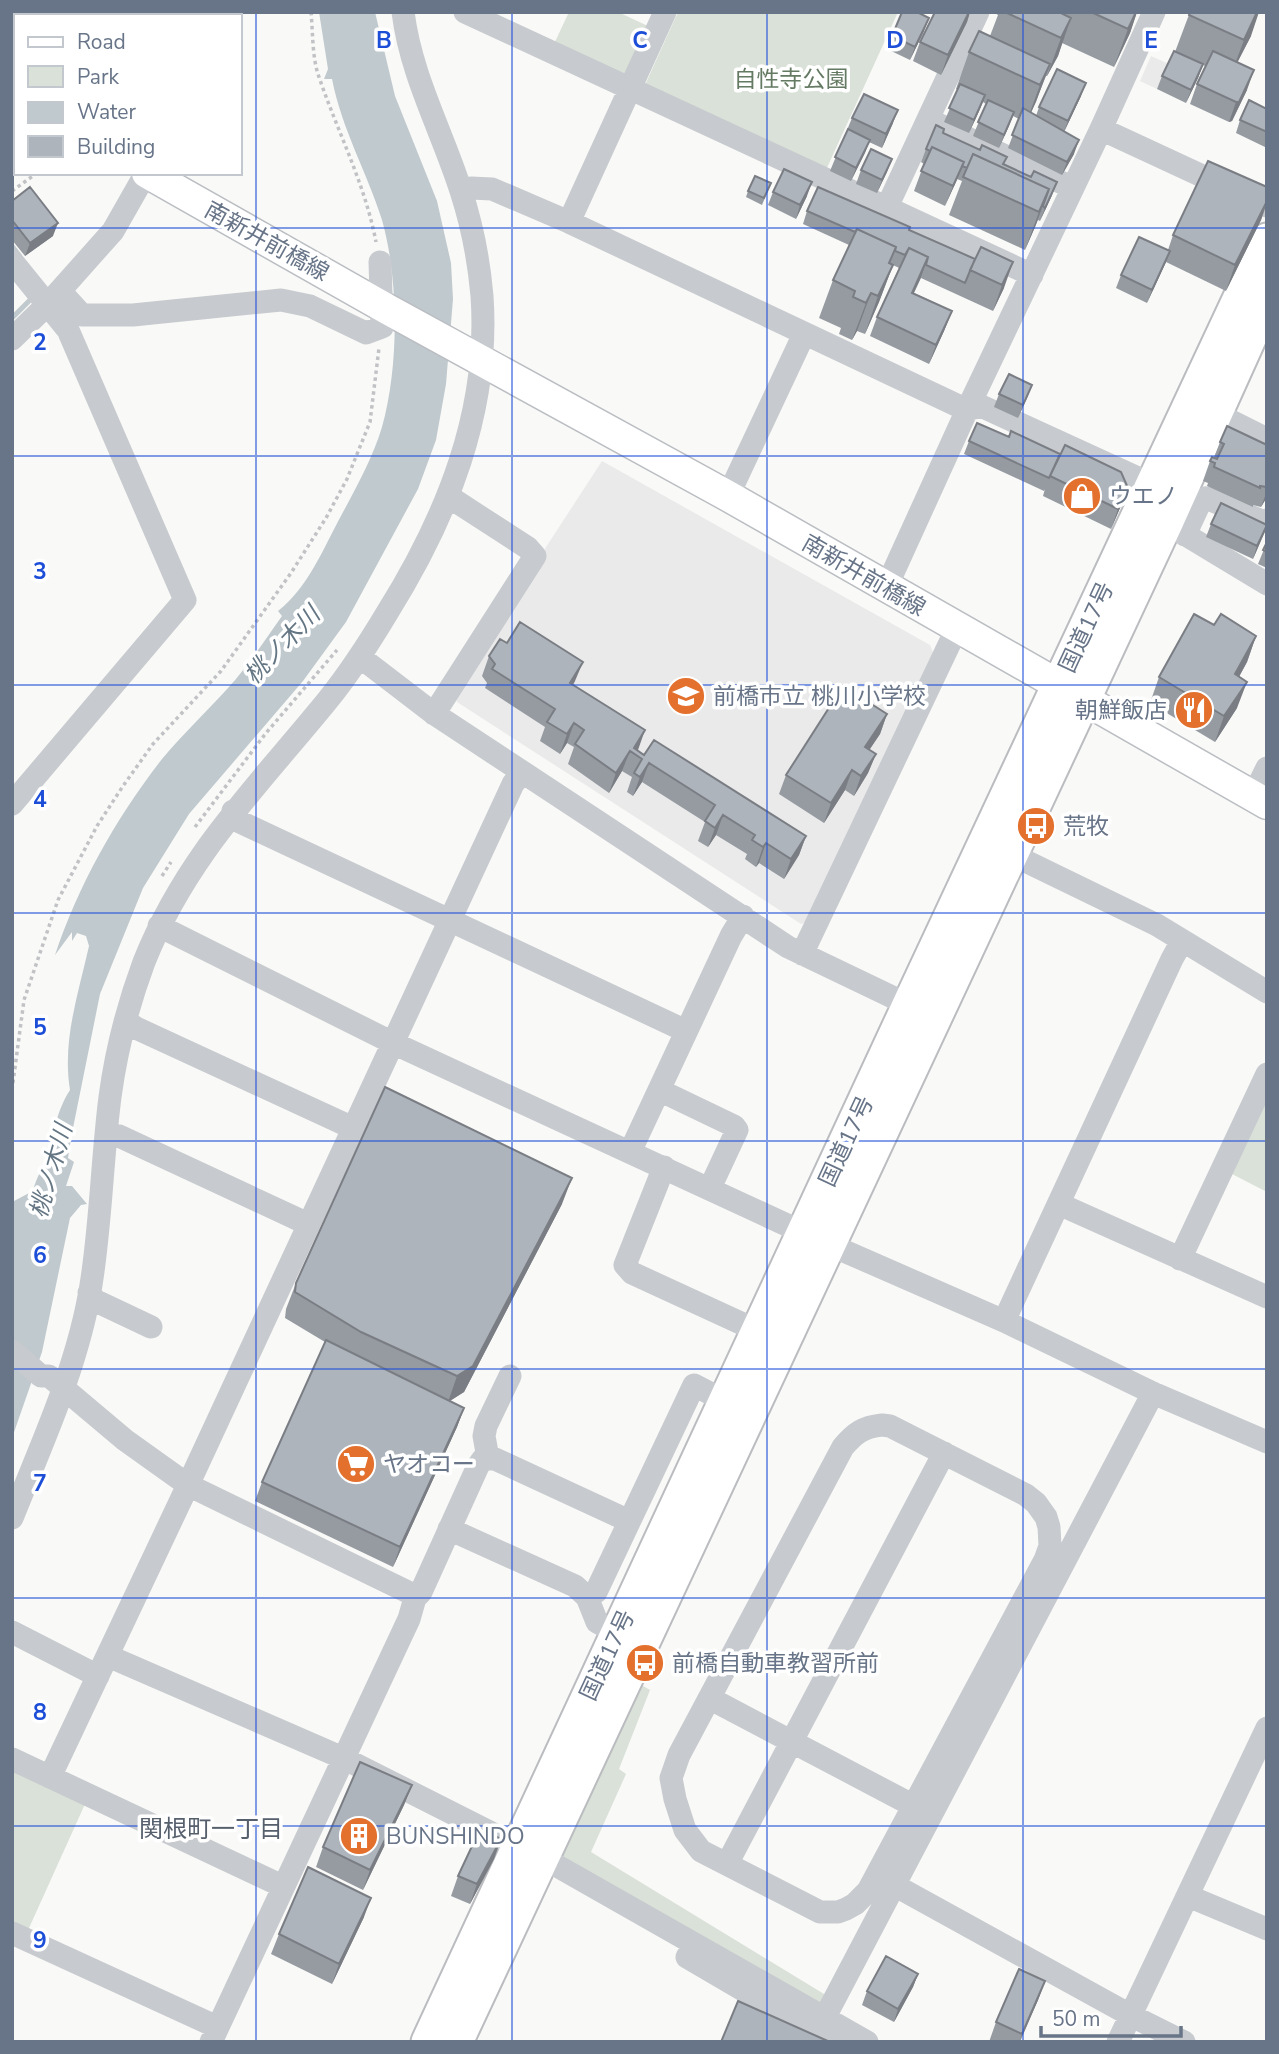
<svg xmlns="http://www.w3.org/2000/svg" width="1279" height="2054" viewBox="0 0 1279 2054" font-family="'Nunito Sans','Noto Sans JP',sans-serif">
  <rect width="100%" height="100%" fill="#f9f9f7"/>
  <!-- built -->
  <path fill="#eaeaea" d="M1151 56 1169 64 1157 89 1140 81Z
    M602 461 930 645 935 657 812 920 801 924 457 702 453 690Z"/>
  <!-- green -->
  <path fill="#dae1d8" d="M569 12H618L650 27 632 71 619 76 554 44Z
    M678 12H898L826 170 645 85Z
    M1267 1096V1192L1230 1173Z
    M631 1679 650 1690 619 1769 626 1774 591 1852 829 1997 825 2003 815 2002 549 1853Z
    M12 1770 85 1804 29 1928 25 1930 12 1924Z"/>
  <!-- water -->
  <path fill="#c0c9ce" d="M319 12H375L395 96 437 201 451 263 453 299 446 384 436 440 418 489 346 622 303 681 189 814 143 888 100 994 71 1138 68 1158 74 1162 66 1186H72L87 1204 81 1205 70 1218 42 1352 12 1438V1208L14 1201 33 1191C36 1177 44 1167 48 1154 55 1130 56 1112 70 1090 62 1041 78 995 89 946L86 936 77 933 72 941V932L55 955C79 884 116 818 162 759 183 734 206 712 228 688 248 666 265 640 282 616L278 611C308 588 324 547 342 514 357 486 373 457 382 427 399 367 399 280 382 220 367 172 342 130 332 79H324L328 69Z"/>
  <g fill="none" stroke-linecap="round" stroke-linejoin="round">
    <!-- stream -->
    <path stroke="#c0c9ce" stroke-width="5" d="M12 246 19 255
      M12 318 32 298"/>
    <!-- major casing -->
    <g stroke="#babdc2" stroke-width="33">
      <path id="major" d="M12 100 16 102
        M147 173 387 309 728 496 1267 804"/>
    </g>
    <!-- highway casing -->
    <g stroke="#babcc0" stroke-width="37">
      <path id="highway" d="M428 2042 909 1005 1267 240
        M456 2042 1166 523 1267 299"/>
    </g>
    <!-- path -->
    <path stroke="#c1c2c5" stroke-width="3.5" stroke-dasharray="3.5 3.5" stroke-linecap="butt" d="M311 12C313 33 312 58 319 77 338 133 365 184 376 242
      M12 191 37 173
      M195 827 266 733 337 650
      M162 876 171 862
      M12 1090 24 1000 58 900 97 826 123 786 153 744 221 671 291 573 326 518 347 479 370 422 379 348"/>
    <!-- minor -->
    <path stroke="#c7cace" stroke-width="23" d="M465 12 1032 275
      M12 43 16 45
      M929 120 1073 188
      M1101 129 1267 206
      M461 190 471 188 492 189 569 222 967 410 981 406 1153 485
      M887 207 978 12
      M569 222 665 12
      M12 261 68 330 185 600 12 804
      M60 291 82 315H133L281 300 310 306 366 333 382 327 380 262
      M12 339 48 304 113 231 146 173
      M1215 413 1267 439
      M728 496 804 334
      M1166 523 1267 584
      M1185 535 1199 505 1206 498 1262 521 1267 520
      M886 588 967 410 1101 129 1154 12
      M360 657 433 713 788 947 909 1005
      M434 714 535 556 528 548 454 500 450 494
      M1253 796 1267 768
      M233 811 238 821 686 1031
      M1011 854 1157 925 1267 992
      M159 926 393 1043 828 1244 1004 1321 1153 1393 1267 1442
      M802 954 957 628
      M126 1021 136 1028 353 1128
      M659 1090 734 1126 737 1130 710 1188
      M107 1130 110 1135 119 1136 308 1224
      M630 1152 731 936 743 916
      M664 1167 625 1265 632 1273 758 1331
      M1059 1204 1267 1297
      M1180 1259 1267 1074
      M89 1293 96 1301 151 1327
      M1004 1321 1172 959 1182 941
      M12 1351 41 1376H49L125 1440 188 1485 410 1593 415 1598 409 1619 211 2042
      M882 1425 890 1426 1026 1495 1036 1503 1046 1517 1049 1527 1050 1546 1045 1560 868 1891 855 1904 846 1909 838 1912H820L701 1851 685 1830 675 1799 671 1778 679 1755 843 1447C855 1433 863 1427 882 1425Z
      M488 1458 484 1436 486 1426 510 1376
      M12 1518C42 1443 78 1366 91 1285 101 1223 102 1160 110 1097 116 1052 128 1005 144 962 186 856 257 787 327 701 349 674 369 643 387 613 447 517 490 411 482 296 479 261 472 225 461 191 442 131 411 76 403 12
      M449 1529 575 1586 587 1597 597 1622 617 1633
      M587 1597 596 1592 694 1385 725 1401
      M415 1598 421 1592 478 1466 483 1459H495L629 1521
      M12 1632 98 1676
      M108 1656 343 1758 559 1867 867 2042
      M711 1699 914 1806
      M12 1759 282 1886
      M50 1777 188 1485 513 784 522 772
      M727 1864 944 1453
      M894 1885 1130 2015 1184 2042
      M1188 1896 1267 1929
      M12 1933 217 2027
      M687 1957 832 2042
      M825 2017 1153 1393
      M1118 2042 1267 1728"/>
    <!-- major -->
    <use href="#major" stroke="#fff" stroke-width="30"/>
    <!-- highway -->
    <use href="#highway" stroke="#fff" stroke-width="33"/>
  </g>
  <!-- wall -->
  <path fill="#969ba2" d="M935 12H970L967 22 941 75 913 61 920 42Z
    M993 12H1137L1130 33 1114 67 1062 43 1058 56 1047 76H1046L1031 113 1036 116 1039 107 1081 96 1064 132 1074 154 1062 175 1008 148 1019 119 1013 116 999 148 973 136 986 104 983 102 969 133 944 122 958 90 956 89 969 52 990 36 998 15Z
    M1190 12 1251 36 1237 62 1247 90 1232 121 1229 122 1190 104 1197 84 1205 66 1203 65 1198 78 1186 103 1157 89 1162 76 1175 52Z
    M924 31 910 60 887 49 892 36Z
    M1267 109V148L1236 133 1240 120Z
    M852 118 893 123 882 148 869 142 851 181 830 171Z
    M943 133 980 150 1052 195 1040 221 1038 220 1025 250 949 215 962 181 957 179 945 206 914 191 924 164 921 162 926 149Z
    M892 159 877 193 856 184 861 170Z
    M771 183 762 205 746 197 748 191Z
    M1267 187V204L1261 220 1226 291 1166 262 1147 303 1116 288 1121 275 1168 250 1173 235Z
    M773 192 807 196 796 219 768 205Z
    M12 201 53 236 25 256 12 240Z
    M807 211 975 259 981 247 1004 288 993 311 921 278 914 293 952 311 944 331 929 364 870 336 877 317 899 268 893 265 879 302 865 334 857 331 852 340 839 334 841 328 819 318 833 280 849 245 803 224Z
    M1032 385 1018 418 994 407 999 394Z
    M969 441 1128 488 1120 508 1111 529 1043 496 1045 489 1044 491 964 454Z
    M1220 442 1267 445V497L1261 507 1253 505V507L1207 486 1208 483 1203 481 1210 461 1214 458Z
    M1211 524 1267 527 1253 559 1206 537Z
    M1267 542V568L1258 564Z
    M1214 625 1256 636 1247 662 1239 677 1237 708 1215 742 1150 703 1159 677Z
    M489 656 575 681 573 685 637 751 806 836 799 855 784 879 759 863 756 867 745 859 747 854 716 835 708 847 698 841 705 822 642 782 633 796 627 792 632 777 622 771 609 793 568 764 574 747 567 743 560 754 540 741 545 727 485 688 487 683 482 676Z
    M887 714 880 734 869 750 876 754 868 773 854 796 845 790 824 823 779 794 786 775Z
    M562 1204 464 1392 450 1401 464 1408 457 1427 393 1567 255 1501 262 1482 325 1342 285 1318 286 1309 296 1283Z
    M659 1654 652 1670 647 1668 650 1661Z
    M412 1785 404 1805 363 1890 316 1867 323 1847Z
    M501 1839 494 1859 470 1904 451 1896 458 1876Z
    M364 1917 332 1984 271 1954 279 1934Z
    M918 1974 913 1987 894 2022 862 2005 867 1991Z
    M1045 1981 1038 2000 1020 2042H989L996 2022Z"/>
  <!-- shaded-wall -->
  <path fill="#7a7e84" d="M969 12H970L967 22 941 75 948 55Z
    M1136 12H1137L1130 33 1114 67 1128 29Z
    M1257 12H1259L1251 36 1230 77 1244 40Z
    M929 18 924 31 910 60 915 47Z
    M1071 18 1058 56 1047 76 1061 38Z
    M1050 64 1036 102 1026 123 1040 85Z
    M1203 64 1198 78 1186 103 1191 90Z
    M1254 70 1247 90 1232 121 1229 122 1236 102Z
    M1086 83 1081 96 1063 134 1068 121Z
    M985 95 980 109 969 133 974 120Z
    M898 110 893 123 882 148 886 134Z
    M1014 112 1009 126 999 148 1004 135Z
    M870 140 865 153 851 181 856 168Z
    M1079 140 1074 154 1062 175 1067 162Z
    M892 159 887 172 877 193 882 180Z
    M964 162 956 182 945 206 953 186Z
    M812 182 807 196 796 219 800 205Z
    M1057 182 1052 195 1040 221 1045 208Z
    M1049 189 1035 227 1025 250 1039 212Z
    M1267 201 1261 220 1226 291 1235 265Z
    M58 223 53 236 25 256 30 243Z
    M1170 251 1165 264 1147 303 1152 290Z
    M928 257 921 277 905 312 912 293Z
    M1013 262 1004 288 993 311 1002 285Z
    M893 265 879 302 865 334 878 296Z
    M871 293 857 331 852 340 866 303Z
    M952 311 944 331 929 364 936 345Z
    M1032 385 1027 398 1018 418 1023 405Z
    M1128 488 1120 508 1111 529 1118 509Z
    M1267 491V497L1261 507Z
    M1267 527 1262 538 1253 559 1257 546Z
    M1256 636 1247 662 1226 700 1235 674Z
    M583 662 575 681 562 702 570 683Z
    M1247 682 1237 708 1215 742 1224 716Z
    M887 714 880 734 858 767 865 747Z
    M574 723 567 743 560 754 567 734Z
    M645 730 638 750 635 754 634 748Z
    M630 751 622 771 609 793 616 773Z
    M876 754 868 773 854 796 861 776Z
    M649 763 642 782 633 796 640 777Z
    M852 770 845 790 824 823 831 803Z
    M723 815 716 835 708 847 715 828Z
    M806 836 799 855 784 879 791 859Z
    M766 843 759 863 756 867 763 847Z
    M572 1178 562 1204 464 1392 448 1402 457 1376Z
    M464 1408 457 1427 393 1567 400 1547Z
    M412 1785 404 1805 363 1890 370 1870Z
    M501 1839 494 1859 470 1904 477 1884Z
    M371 1898 364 1917 332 1984 339 1964Z
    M918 1974 913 1987 894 2022 898 2009Z
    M1045 1981 1038 2000 1019 2042 1022 2034Z"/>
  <!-- building -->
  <path fill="#aeb4bc" stroke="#7a7e84" stroke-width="2" d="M902 12H917L929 18 915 47 892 36Z
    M935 12H969L948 55 920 42Z
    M1005 12H1059L1071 18 1061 38Z
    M1091 12H1136L1128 29Z
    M1190 12H1257L1244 40 1189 15Z
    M979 31 1050 64 1040 85 969 52Z
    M1174 51 1203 64 1191 90 1162 76Z
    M1213 51 1254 70 1239 102H1236L1197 84Z
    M1057 69 1086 83 1068 121 1039 107Z
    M960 84 985 95 974 120 949 108Z
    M864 94 898 110 886 134 852 118Z
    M988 100 1014 112 1004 135 978 122Z
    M1249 100 1267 109V132L1240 120Z
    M1023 108 1079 140 1067 162 1012 135Z
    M936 125 944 129 943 133 980 150 982 145 1007 157 1003 164 1031 177 1034 171 1057 182 1045 208 1043 206 1049 189 973 154 967 168 962 166 964 162 932 147 930 151 926 149Z
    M848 129 870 140 856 168 835 157Z
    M932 147 964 162 953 186 921 171Z
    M871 149 892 159 882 180 861 170Z
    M973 154 1049 189 1039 212 963 177Z
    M1208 161 1267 187V201L1235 265 1173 235Z
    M784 169 812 182 800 205 773 192Z
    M755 176 771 183 764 198 748 191Z
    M30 187 58 223 30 243 12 220V201Z
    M818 187 910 227 909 230 975 259 965 283 926 265 928 257 909 248 905 255 895 251 896 247 857 229 855 232 807 211Z
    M857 229 896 247 889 263 893 265 878 296 871 293 866 303 853 297 855 291 833 280Z
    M1139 237 1170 251 1152 290 1121 275Z
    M981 247 1013 262 1002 285 970 270Z
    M909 248 928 257 912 293 952 311 936 345 877 317Z
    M1009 374 1032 385 1023 405 999 394Z
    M977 423 1009 437 1011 431 1060 454 1049 478 969 441Z
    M1227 426 1267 445V487L1260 486V488L1214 467 1215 463 1210 461 1212 457 1217 459 1224 444 1220 442Z
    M1065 445 1121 472 1128 488 1118 509 1050 476Z
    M1221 503 1267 525 1257 546 1211 524Z
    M1267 542V552L1263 550Z
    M1194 614 1214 625 1221 614 1256 636 1235 674 1247 682 1224 716 1159 677Z
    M520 622 583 662 570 683 645 730 634 748 644 755 654 740 806 836 791 859 766 843 763 847 752 840 755 835 723 815 715 828 705 821 715 805 649 763 640 777 634 773 642 759 630 751 616 773 575 744 584 730 574 723 567 734 547 722 555 709 492 669 495 664 489 656 500 639 507 643Z
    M843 686 887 714 865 747 876 754 861 776 852 770 831 803 786 775Z
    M385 1087 572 1178 473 1366 457 1376 361 1332 295 1292 296 1283Z
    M326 1340 464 1408 400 1547 262 1482Z
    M655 1652 659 1654 655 1664 650 1661Z
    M360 1762 412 1785 370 1870 323 1847Z
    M480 1829 501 1839 477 1884 458 1876Z
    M308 1867 371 1898 339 1964 279 1934Z
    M886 1956 918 1974 898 2009 867 1991Z
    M1019 1969 1045 1981 1022 2034 996 2022Z
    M738 2001 830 2042H721Z"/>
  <!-- grid -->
  <path fill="none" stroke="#1d4ed8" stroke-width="2" stroke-opacity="0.55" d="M256 12V2042M512 12V2042M767 12V2042M1023 12V2042M12 228H1267M12 456H1267M12 685H1267M12 913H1267M12 1141H1267M12 1369H1267M12 1598H1267M12 1826H1267"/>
  <!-- icons -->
  <defs>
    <g id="shop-disc" transform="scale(2.0125)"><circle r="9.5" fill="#e3702d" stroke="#fff"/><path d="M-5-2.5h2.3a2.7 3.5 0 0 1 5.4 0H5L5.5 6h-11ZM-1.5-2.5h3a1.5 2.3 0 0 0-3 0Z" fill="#fff"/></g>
    <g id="school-disc" transform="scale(2.0125)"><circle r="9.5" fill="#e3702d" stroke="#fff"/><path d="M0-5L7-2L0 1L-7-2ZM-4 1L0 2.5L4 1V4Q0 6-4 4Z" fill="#fff"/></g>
    <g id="restaurant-disc" transform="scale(2.0125)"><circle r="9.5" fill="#e3702d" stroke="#fff"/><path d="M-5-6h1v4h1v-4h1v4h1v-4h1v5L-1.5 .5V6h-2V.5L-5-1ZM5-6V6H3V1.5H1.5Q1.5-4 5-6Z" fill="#fff"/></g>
    <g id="bus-disc" transform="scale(2.0125)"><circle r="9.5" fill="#e3702d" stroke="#fff"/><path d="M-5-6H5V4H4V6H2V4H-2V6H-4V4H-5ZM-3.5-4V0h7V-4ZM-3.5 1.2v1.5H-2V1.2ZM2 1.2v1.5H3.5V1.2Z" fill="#fff"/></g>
    <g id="supermarket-disc" transform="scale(2.0125)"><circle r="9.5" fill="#e3702d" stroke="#fff"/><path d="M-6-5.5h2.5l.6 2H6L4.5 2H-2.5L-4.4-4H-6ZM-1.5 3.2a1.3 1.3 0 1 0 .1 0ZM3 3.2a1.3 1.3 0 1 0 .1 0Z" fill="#fff"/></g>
    <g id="building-disc" transform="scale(2.0125)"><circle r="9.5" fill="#e3702d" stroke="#fff"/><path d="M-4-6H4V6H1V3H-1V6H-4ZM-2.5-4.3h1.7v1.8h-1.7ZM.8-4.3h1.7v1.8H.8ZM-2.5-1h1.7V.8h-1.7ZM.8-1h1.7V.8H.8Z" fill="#fff"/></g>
  </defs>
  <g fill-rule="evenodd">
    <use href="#shop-disc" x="1082" y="496"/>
    <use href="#school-disc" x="686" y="696"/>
    <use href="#restaurant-disc" x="1194" y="710"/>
    <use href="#bus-disc" x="1036" y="826"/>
    <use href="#supermarket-disc" x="356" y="1464"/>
    <use href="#bus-disc" x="645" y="1663"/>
    <use href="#building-disc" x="359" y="1836"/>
  </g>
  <g text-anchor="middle" stroke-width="7" stroke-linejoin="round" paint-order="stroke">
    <!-- park labels -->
    <g font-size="23" fill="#657a63" stroke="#fff">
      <text x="791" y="87">自性寺公園</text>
    </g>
    <!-- street labels -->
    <g font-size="23" fill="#687588" stroke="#fff">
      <text transform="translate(267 241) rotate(29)" y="8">南新井前橋線</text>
      <text transform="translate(864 575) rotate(30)" y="8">南新井前橋線</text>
      <text transform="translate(1086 627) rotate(-65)" y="8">国道17号</text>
      <text transform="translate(846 1141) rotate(-65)" y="8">国道17号</text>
      <text transform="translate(607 1655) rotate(-65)" y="8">国道17号</text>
    </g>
    <!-- poi labels -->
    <g font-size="23" fill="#687588" stroke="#fff" text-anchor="start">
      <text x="1109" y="504">ウエノ</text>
      <text x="713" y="704">前橋市立 桃川小学校</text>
      <text x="1167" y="718" text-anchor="end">朝鮮飯店</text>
      <text x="1063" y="834">荒牧</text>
      <text x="383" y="1472">ヤオコー</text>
      <text x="672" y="1671">前橋自動車教習所前</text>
      <text x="386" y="1844">BUNSHINDO</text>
    </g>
    <!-- water labels -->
    <g font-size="24" font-style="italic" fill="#647683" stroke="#fff">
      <text transform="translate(282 645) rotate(-46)" y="8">桃ノ木川</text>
      <text transform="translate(51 1171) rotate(-74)" y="8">桃ノ木川</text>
    </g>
    <!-- neighbourhood labels -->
    <g font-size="24" fill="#56606d" stroke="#fff">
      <text x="211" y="1837">関根町一丁目</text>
    </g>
  </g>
  <g font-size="23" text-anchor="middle" font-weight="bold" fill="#1d4ed8" stroke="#fff" stroke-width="7" stroke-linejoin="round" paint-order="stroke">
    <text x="384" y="48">B</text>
    <text x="640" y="48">C</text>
    <text x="895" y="48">D</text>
    <text x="1151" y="48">E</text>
    <text x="40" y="350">2</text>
    <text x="40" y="579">3</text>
    <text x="40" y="807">4</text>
    <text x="40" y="1035">5</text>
    <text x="40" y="1263">6</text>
    <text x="40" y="1491">7</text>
    <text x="40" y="1720">8</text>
    <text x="40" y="1948">9</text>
  </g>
  <!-- border -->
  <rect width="1279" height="2054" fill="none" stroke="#687588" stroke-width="28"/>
  <!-- legend -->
  <rect x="14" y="14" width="228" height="161" fill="#ffffff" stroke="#c3c8cf" stroke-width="2"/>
  <rect x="28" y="37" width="35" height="10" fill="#ffffff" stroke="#c3c8cf" stroke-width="2"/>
  <text x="77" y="49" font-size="21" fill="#687588">Road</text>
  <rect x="28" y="66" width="35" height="21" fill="#dae1d8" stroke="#c3c8cf" stroke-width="2"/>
  <text x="77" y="84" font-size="21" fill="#687588">Park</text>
  <rect x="28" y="102" width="35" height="21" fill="#c0c9ce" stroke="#c3c8cf" stroke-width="2"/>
  <text x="77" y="119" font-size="21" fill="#687588">Water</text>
  <rect x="28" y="136" width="35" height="21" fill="#aeb4bc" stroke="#c3c8cf" stroke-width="2"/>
  <text x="77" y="154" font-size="21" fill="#687588">Building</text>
  <!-- scale -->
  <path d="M1041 2026v10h140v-10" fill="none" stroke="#687588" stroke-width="3.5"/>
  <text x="1052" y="2026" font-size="21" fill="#687588" stroke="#ffffff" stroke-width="5" paint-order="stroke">50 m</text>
</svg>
